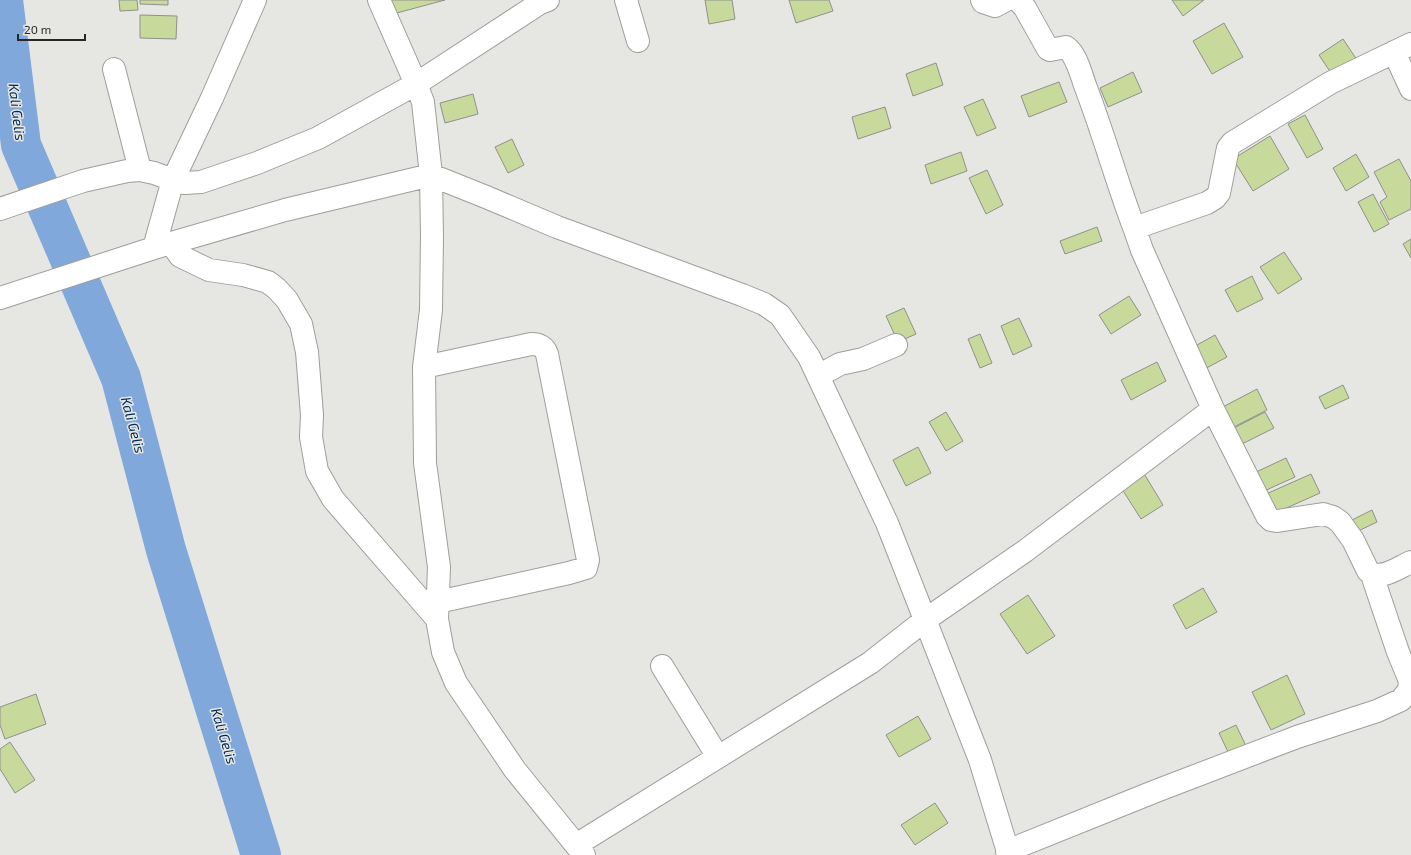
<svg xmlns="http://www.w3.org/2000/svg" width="1411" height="855" viewBox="0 0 1411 855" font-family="'Exo 2',sans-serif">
  <rect width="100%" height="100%" fill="#e6e7e3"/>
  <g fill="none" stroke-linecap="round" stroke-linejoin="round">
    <!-- river -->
    <path stroke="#81a8db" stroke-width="40" d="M3 0 21 145 121 378 166 550 261 855"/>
  </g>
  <!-- building -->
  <path fill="#c7da9b" stroke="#8f908c" d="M119 0H137L138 10 120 11Z
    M140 0H168V5L140 4Z
    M390 0H445L393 14Z
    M705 0H732L735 19 709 24Z
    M789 0H829L833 11 796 23Z
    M1172 0H1204L1183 16Z
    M140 15 177 16 176 39 140 38Z
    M1224 23 1243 57 1212 74 1193 41Z
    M1343 39 1357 60 1333 76 1319 55Z
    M936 63 943 85 913 96 906 74Z
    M1133 72 1142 92 1108 107 1100 88Z
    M1059 82 1067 102 1029 117 1021 96Z
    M473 94 478 114 445 123 440 103Z
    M983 99 996 128 977 136 964 107Z
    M885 107 891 128 858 139 852 117Z
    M1305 115 1323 149 1307 158 1288 124Z
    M1270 136 1289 169 1253 191 1233 159Z
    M512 139 524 165 508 173 495 147Z
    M961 152 967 171 931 184 925 165Z
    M1356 154 1369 177 1346 191 1333 168Z
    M1399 159 1411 181V209L1389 220 1380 202 1387 197 1374 172Z
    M987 170 1003 205 986 214 969 178Z
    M1373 194 1389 224 1374 232 1358 202Z
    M1097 227 1102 241 1065 254 1060 241Z
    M1411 239V258L1403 244Z
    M1284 252 1302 279 1278 294 1260 267Z
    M1252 276 1263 299 1237 312 1225 290Z
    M1129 296 1141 315 1111 334 1099 315Z
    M904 308 916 334 898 342 886 316Z
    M1019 318 1032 346 1013 355 1001 326Z
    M980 334 992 363 980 368 968 339Z
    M1215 335 1227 357 1199 372 1188 350Z
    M1157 362 1166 381 1131 400 1121 380Z
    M1343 385 1349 398 1325 409 1319 397Z
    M1257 389 1267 410 1230 429 1219 409Z
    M946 412 963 441 946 451 929 422Z
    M1265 412 1274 428 1240 445 1232 429Z
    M918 447 931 473 906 486 893 460Z
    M1286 458 1295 477 1262 492 1254 473Z
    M1143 472 1163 505 1141 519 1120 486Z
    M1311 474 1320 493 1273 514 1264 495Z
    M1372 510 1377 522 1352 534 1346 523Z
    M1203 588 1217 612 1186 629 1173 605Z
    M1028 595 1055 636 1027 654 1000 614Z
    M1287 675 1305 714 1271 730 1252 692Z
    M36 694 46 724 5 739 0 725V707Z
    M918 716 931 739 899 757 886 735Z
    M1236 725 1247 748 1230 756 1219 733Z
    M10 742 35 780 15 793 0 769V749Z
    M935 803 948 823 915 845 901 825Z"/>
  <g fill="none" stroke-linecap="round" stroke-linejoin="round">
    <!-- minor casing -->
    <g stroke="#9d9f9b" stroke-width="24">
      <path id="minor" d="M548 0 540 3 416 84 423 102 431 175 432 236 431 310 424 367 425 463 439 567 437 619 443 652 456 683 515 770 584 855
        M626 0 638 41
        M982 0 983 2 995 6 1006 0
        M1018 0 1025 8 1048 49 1050 50 1066 47C1077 55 1081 75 1086 88 1104 135 1117 183 1135 230
        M1394 52 1411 89
        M114 69 140 170
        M0 209 83 181 127 171 140 170 154 173 173 180 212 98 255 0
        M171 243 180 256 209 270 243 275 268 282 277 289 287 300 301 324 307 352 312 415 311 437 317 471 333 499 437 619
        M154 248 285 210 431 175 486 197 557 227 742 295 764 304 780 315 809 357 818 376 887 523 904 566 980 760 1009 855
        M0 298 154 248 173 180 185 183 201 182 257 163 318 138 416 84 379 0
        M424 367 531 344C539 344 544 346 547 354L588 560 586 568 569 573 438 602
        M818 376 840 364 863 359 896 345
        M1213 409 1142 250 1135 230 1146 224 1207 203 1215 198 1219 193 1228 148 1232 143 1330 83 1411 44
        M662 666 718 757
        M576 845 870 663 925 620 1025 551 1213 409 1267 516 1271 520 1277 521 1323 514 1333 517 1340 522 1353 540 1368 571C1380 582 1399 567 1411 562
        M1007 851 1156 791 1297 737 1377 711 1401 700 1409 690 1410 681 1398 652 1372 575"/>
    </g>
    <!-- minor -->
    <use href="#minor" stroke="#fff" stroke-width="22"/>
  </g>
  <g text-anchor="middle" stroke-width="3" stroke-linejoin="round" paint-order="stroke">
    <!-- water labels -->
    <g font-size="14" font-style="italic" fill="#012856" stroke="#e6e7e3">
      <text transform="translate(17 112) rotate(83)" y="5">Kali Gelis</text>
      <text transform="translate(133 425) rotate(75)" y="5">Kali Gelis</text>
      <text transform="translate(224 736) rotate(73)" y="5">Kali Gelis</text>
    </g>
  </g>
  <!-- scale -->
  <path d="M18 34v6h67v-6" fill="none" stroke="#272726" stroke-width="2"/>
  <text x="24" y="34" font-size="12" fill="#272726" stroke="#e6e7e3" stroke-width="3" paint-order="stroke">20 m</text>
</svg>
